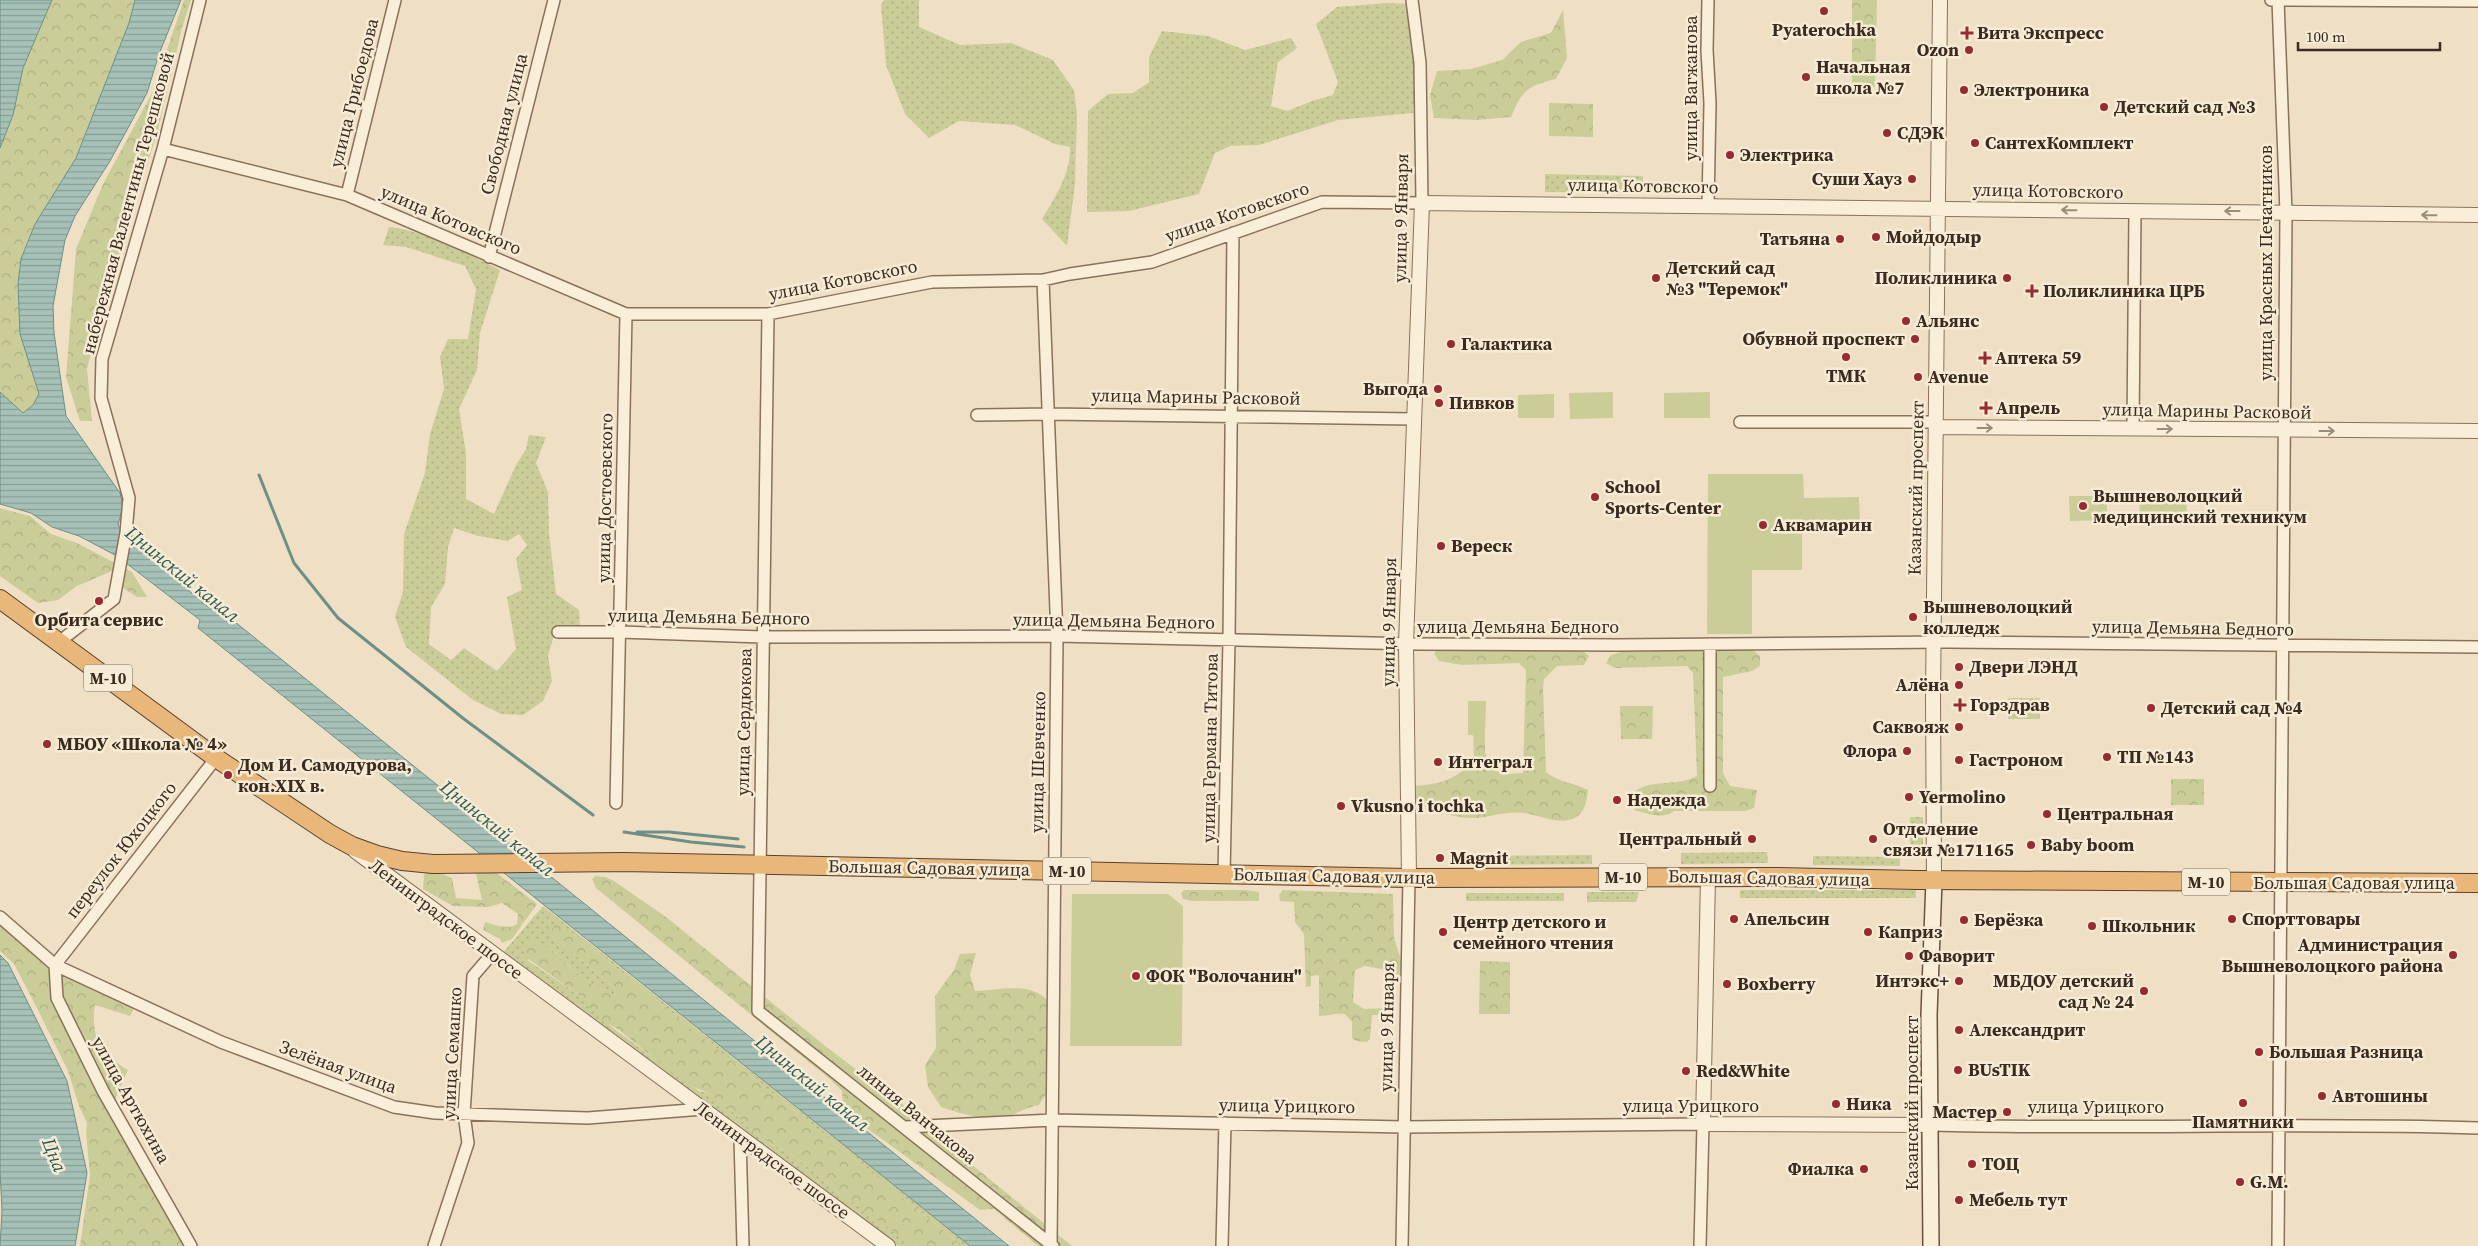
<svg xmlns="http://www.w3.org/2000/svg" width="2478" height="1246" viewBox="0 0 2478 1246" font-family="'Source Serif 4',serif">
  <defs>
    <pattern id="grass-dots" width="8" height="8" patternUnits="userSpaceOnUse" patternTransform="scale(1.25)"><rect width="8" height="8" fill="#cacd98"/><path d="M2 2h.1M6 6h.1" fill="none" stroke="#aeb083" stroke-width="1.8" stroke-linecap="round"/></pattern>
    <pattern id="forest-crowns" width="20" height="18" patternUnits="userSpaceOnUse" patternTransform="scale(1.25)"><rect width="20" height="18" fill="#cacd98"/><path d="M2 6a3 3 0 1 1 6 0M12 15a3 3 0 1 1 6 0" fill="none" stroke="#aeb083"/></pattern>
    <pattern id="water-rules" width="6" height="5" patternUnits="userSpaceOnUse" patternTransform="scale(1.25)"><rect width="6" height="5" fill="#a6c2b8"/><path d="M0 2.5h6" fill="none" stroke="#889e95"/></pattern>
  </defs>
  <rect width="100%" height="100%" fill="#efe0c5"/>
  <!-- grass -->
  <path fill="url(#grass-dots)" fill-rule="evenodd" d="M884 0H919V27L960 45 1011 43 1053 60 1074 90 1077 114 1075 184 1067 246 1042 219C1055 198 1071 173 1070 147L1055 144 1015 125 959 121 929 138 905 114 886 65 881 5Z
    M1387 3 1412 4 1415 88 1413 113 1338 120 1259 145 1230 146 1215 153 1199 194 1129 211 1087 212 1088 111 1108 94 1133 93 1149 82V57L1162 31 1208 36 1245 50 1291 38 1297 48 1278 62 1271 106 1287 111 1312 101 1333 95 1338 82 1316 24 1337 7Z
    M1545 174 1643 176V193L1545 192Z
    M389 227C428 231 465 253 500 270L480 333 477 370 459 409 466 453V499L494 514 516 465 526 449 529 435 546 437 536 463 548 492 549 533 556 594 579 610 580 626 556 628 548 656 552 681 543 701 523 715 501 714 473 700 406 647 395 617 403 592 404 534 425 473 430 434 444 389 440 357 448 339H468L476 289 465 266 406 247 383 245ZM454 528 478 536 508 541 519 534 527 545 516 559 522 590 507 597 516 649 497 671 464 648 451 660 429 644 431 607 445 584 448 547Z
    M1910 817H1923V856H1910Z
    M1767 852 1768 863 1681 864V853Z
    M1592 855V864L1468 865V856Z
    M1813 856 1900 857V866L1813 865Z
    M1740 890H1916V898H1740Z
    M1587 892H1639L1636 902H1587Z
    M1466 893H1564V901H1466Z
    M543 906 970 1246H963L560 923 552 936 614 987 618 991 614 995C590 986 568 966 550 948L527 960 579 995 613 1028 699 1091 708 1093 728 1107 757 1136 797 1158 835 1190 916 1246H898L501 955Z"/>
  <!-- forest -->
  <path fill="url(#forest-crowns)" d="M52 0H135L129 23 76 158 35 224 21 259 18 284 20 334 39 394 33 405 23 413 0 392V148L13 115 23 68Z
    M184 0H191L182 28 158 130 99 321 87 369 92 421H80L66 377 76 249 103 184 152 93Z
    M1852 0H1877L1875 87 1852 88Z
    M1563 10 1567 58 1556 79C1529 85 1521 91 1511 117L1476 120 1434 118 1430 95 1437 71 1471 69 1502 60 1521 42 1551 33Z
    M1549 103 1593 104V137L1549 136Z
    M0 508 30 516 51 534 77 543 132 572 147 597H137L123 588 122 576 112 571 77 586 58 600 38 603 0 576Z
    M1441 647 1582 650 1589 656 1584 665 1557 666 1544 679 1543 688 1546 772C1557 782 1575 783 1588 790 1587 798 1586 809 1579 815 1563 828 1540 815 1524 813 1510 811 1492 816 1478 818 1457 819 1438 812 1418 804L1414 796V786C1440 784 1457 780 1474 759L1473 732 1478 724 1485 736V753L1493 770 1505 774 1523 773 1526 670 1519 663 1462 665 1439 661 1434 653Z
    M1724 649 1753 650 1760 656V666L1752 671 1723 677V773L1730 786 1757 790 1754 808 1745 811H1674C1664 820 1646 813 1634 810V792C1652 778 1678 787 1697 776L1693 673 1687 666 1615 668 1606 663 1611 655 1621 652Z
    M2008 698H2040V719H2008Z
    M1620 706H1653L1652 739H1621Z
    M2171 779H2204V805H2171Z
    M475 869 493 870 537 904 512 939 502 943 500 939 483 930 485 922C495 925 508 930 517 924L518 914 502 903 488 907 453 906 423 889 424 875 427 872 440 873 452 878 456 898 482 900Z
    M595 876 605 877 614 881 666 917 829 1049 922 1119 960 1155 1072 1246H1038L994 1209 980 1210 843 1111 842 1091 831 1080 596 888 592 879Z
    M1184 890H1246L1259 892V901H1192L1183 899 1181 893Z
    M1283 890 1393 894 1394 938 1401 960 1400 982 1395 985 1392 971 1365 966 1355 970 1353 1002 1364 1009 1392 1008V1014L1372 1015 1370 1039 1367 1042 1356 1041 1352 1038V1022L1345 1014C1335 1013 1329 1016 1319 1016V975L1311 976V986L1306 987 1304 934 1295 922 1294 902 1280 901 1279 895Z
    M0 922 40 959 135 1006 130 1016 95 1005C90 1037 101 1054 128 1070L110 1110 186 1246H80L90 1175 86 1133 87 1123 79 1106 68 1071 41 1016 14 964 0 951Z
    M556 923H560L963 1246H916L895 1233 835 1190 797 1158 757 1136 728 1107 708 1093 686 1084 619 1030 599 1018 579 995 524 956 526 947 533 940C549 943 559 958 571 968 583 978 599 990 615 995L617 991 614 987 552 936 551 931Z
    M976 953 970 975 975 991C1000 990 1032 981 1049 1002V1090L1039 1105C1026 1107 1018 1114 1006 1116 983 1121 962 1114 941 1107L928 1087 925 1065 936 1048 935 996 954 970 960 954Z
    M1480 961 1510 962V1014H1479Z"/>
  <!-- pitch -->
  <path fill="#cacd98" d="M1613 392V418L1570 419 1569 393Z
    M1710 392V418H1664V393Z
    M1554 394V418H1518V395Z
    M1708 474H1803L1804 498 1859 497 1860 523H1802V570H1752V634H1707Z
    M2186 491 2187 520H2140L2139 492Z
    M2069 496H2107V520L2070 521Z
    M1468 701H1486L1485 736 1468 735Z
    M1072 894H1168L1183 906 1182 1046H1070Z"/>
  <!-- water -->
  <path fill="url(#water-rules)" stroke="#6d9086" d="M0 0H52L23 68 13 115 0 148Z
    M135 0H181L159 54 147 93 110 161 75 216 65 240 53 306 54 333 66 416 120 493 123 506 118 525 127 537 208 607 214 605 1009 1246H970L198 628 200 620 117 556 79 536 52 527 31 513 0 504V392L23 413 33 405 39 394 20 334 18 284 21 259 35 224 76 158 129 23Z
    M0 955 8 963 67 1081 87 1173 75 1246H0L2 1210 0 1171Z"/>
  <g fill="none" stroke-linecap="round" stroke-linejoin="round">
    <!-- stream -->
    <path stroke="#6d9086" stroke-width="3" d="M259 475 294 563 338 618 464 719 593 815
      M624 832 691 842 744 847
      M637 832H669L738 839"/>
    <!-- minor casing -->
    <g stroke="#8a715b" stroke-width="14">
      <path id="minor" d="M1708 0 1707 50 1710 103 1708 206
        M2271 0 2478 1
        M2278 0 2286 213 2278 1246
        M163 149 347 195 626 314H768L932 282 1043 280 1070 274 1152 262 1322 202 1422 203 1420 63 1412 0
        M347 195 395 0
        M489 257 554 0
        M1043 280 1057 636 1051 1245
        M768 314 758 1011 1053 1246
        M977 415 1048 414 1414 419
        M1740 422H1936
        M2133 429 2135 211
        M558 632H620L762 637 1057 636 1418 644 1617 645 1947 642 2478 647
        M59 642 114 599 126 533 129 498 101 398 102 359 163 149 200 0
        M1710 644V786
        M616 803 626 314
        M1224 874 1229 641 1233 233
        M0 917 55 965 221 1042 394 1107 435 1113 588 1118 703 1109
        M55 965 57 998 103 1091 191 1246
        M55 965 216 758
        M1931 1125C2113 1130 2296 1122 2478 1128
        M905 1127 1052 1120 1404 1127 1703 1124 1700 1246
        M740 1138 743 1246
        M434 1246 468 1143 464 1114 473 976 492 954
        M1222 1246 1225 1123
        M1402 1246 1409 878"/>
    </g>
    <!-- tertiary casing -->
    <g stroke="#8a715b" stroke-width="16">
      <path id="tertiary" d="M1936 427 2478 431
        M355 851 888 1246
        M1708 877 1703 1124 1931 1125
        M1409 878 1406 644 1422 203 2478 215
        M1934 880 1933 696 1940 0"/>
    </g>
    <!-- secondary casing -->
    <g stroke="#6c523e" stroke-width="18">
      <path id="secondary" d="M1931 1246 1929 1015 1934 880"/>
    </g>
    <!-- trunk casing -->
    <g stroke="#58402f" stroke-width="20">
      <path id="trunk" d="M0 599 216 758 330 834 352 846 377 855 402 861 433 864 623 862 1409 878 1776 877 1917 880 2478 883"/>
    </g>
    <!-- minor -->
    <use href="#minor" stroke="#f9eed8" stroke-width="11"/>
    <!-- tertiary -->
    <use href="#tertiary" stroke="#f9eed8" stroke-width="14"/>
    <!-- secondary -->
    <use href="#secondary" stroke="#f9eed8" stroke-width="15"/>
    <!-- trunk -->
    <use href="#trunk" stroke="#e8b779" stroke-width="18"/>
  </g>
  <!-- one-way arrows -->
  <defs><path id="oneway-shaft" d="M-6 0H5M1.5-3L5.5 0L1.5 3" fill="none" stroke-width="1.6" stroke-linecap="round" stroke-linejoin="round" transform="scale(1.25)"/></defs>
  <g stroke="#9a8c7c">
    <use href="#oneway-shaft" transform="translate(2069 210) rotate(-179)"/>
    <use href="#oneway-shaft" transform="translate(2232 211) rotate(-180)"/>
    <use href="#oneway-shaft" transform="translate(2429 215) rotate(-179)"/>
    <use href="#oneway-shaft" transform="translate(1985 428)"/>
    <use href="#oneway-shaft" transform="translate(2165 429)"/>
    <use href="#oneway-shaft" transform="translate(2327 431)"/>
  </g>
  <!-- markers -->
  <g fill="#992a31" stroke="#f6ebd4" stroke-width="2">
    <circle cx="1824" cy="11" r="5"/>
    <path d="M1964.5 25.5h5v5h5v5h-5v5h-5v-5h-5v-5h5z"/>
    <circle cx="1969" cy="50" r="5"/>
    <circle cx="1806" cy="77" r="5"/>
    <circle cx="1964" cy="90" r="5"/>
    <circle cx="2104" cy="107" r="5"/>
    <circle cx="1887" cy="133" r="5"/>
    <circle cx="1975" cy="143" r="5"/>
    <circle cx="1730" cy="155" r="5"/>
    <circle cx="1912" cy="179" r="5"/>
    <circle cx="1876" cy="237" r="5"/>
    <circle cx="1840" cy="239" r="5"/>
    <circle cx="1656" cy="278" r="5"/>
    <circle cx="2007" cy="278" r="5"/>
    <path d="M2029.5 283.5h5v5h5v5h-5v5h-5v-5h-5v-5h5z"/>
    <circle cx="1906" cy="321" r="5"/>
    <circle cx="1915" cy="339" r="5"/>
    <circle cx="1451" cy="344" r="5"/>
    <circle cx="1846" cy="357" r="5"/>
    <path d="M1982.5 350.5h5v5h5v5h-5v5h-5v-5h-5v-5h5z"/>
    <circle cx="1918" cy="377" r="5"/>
    <circle cx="1438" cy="389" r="5"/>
    <circle cx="1439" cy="403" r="5"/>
    <path d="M1983.5 400.5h5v5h5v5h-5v5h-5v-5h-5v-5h5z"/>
    <circle cx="1595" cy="497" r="5"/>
    <circle cx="2083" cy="506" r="5"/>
    <circle cx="1763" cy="525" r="5"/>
    <circle cx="1441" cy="546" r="5"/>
    <circle cx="99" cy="601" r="5"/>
    <circle cx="1913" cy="617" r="5"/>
    <circle cx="1959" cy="667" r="5"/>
    <circle cx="1959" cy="685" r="5"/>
    <path d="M1957.5 697.5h5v5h5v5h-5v5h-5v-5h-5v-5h5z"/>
    <circle cx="2151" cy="708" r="5"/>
    <circle cx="1959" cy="727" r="5"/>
    <circle cx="47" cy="744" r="5"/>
    <circle cx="1907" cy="751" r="5"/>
    <circle cx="2107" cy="757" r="5"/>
    <circle cx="1959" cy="760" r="5"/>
    <circle cx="1438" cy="762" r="5"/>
    <circle cx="228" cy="775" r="5"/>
    <circle cx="1909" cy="797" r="5"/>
    <circle cx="1617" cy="800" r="5"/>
    <circle cx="1341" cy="806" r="5"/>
    <circle cx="2047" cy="814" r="5"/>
    <circle cx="1752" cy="839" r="5"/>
    <circle cx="1873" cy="839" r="5"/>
    <circle cx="2031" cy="845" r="5"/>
    <circle cx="1440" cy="858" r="5"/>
    <circle cx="1734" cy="919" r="5"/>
    <circle cx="2232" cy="919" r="5"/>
    <circle cx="1964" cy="920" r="5"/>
    <circle cx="2092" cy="926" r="5"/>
    <circle cx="1443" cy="932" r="5"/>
    <circle cx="1868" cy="932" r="5"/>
    <circle cx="2453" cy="955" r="5"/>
    <circle cx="1909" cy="956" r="5"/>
    <circle cx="1136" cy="976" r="5"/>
    <circle cx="1959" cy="981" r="5"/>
    <circle cx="1727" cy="984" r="5"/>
    <circle cx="2144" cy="991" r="5"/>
    <circle cx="1959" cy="1030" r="5"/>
    <circle cx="2259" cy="1052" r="5"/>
    <circle cx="1958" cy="1070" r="5"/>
    <circle cx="1686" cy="1071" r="5"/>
    <circle cx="2322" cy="1096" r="5"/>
    <circle cx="2243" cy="1103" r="5"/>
    <circle cx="1836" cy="1104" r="5"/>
    <circle cx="2007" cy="1112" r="5"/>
    <circle cx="1972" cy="1164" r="5"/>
    <circle cx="1864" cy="1169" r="5"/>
    <circle cx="2240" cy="1182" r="5"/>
    <circle cx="1959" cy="1200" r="5"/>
  </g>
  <g text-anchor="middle" stroke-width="5" stroke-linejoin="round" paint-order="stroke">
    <!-- shield labels -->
    <g fill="#f6ebd4" stroke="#726455" stroke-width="1">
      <rect x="84" y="664.5" width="48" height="27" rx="4"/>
      <rect x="1043" y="857.5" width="48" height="27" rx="4"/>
      <rect x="1599" y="863.5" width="48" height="27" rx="4"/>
      <rect x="2182" y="868.5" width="48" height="27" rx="4"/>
    </g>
    <g font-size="16" font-weight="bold" fill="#3a2a1f">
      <text x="108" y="684">М-10</text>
      <text x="1067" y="877">М-10</text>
      <text x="1623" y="883">М-10</text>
      <text x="2206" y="888">М-10</text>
    </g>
    <!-- poi labels -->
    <g font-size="18" font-weight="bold" fill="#3a2a1f" stroke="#f6ebd4" text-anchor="start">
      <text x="1824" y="36" text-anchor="middle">Pyaterochka</text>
      <text x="1977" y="39">Вита Экспресс</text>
      <text x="1959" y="56" text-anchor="end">Ozon</text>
      <text x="1816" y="73">Начальная<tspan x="1816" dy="21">школа №7</tspan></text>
      <text x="1974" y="96">Электроника</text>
      <text x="2114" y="113">Детский сад №3</text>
      <text x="1897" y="139">СДЭК</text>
      <text x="1985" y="149">СантехКомплект</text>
      <text x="1740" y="161">Электрика</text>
      <text x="1902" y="185" text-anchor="end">Суши Хауз</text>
      <text x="1886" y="243">Мойдодыр</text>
      <text x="1830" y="245" text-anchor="end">Татьяна</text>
      <text x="1666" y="274">Детский сад<tspan x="1666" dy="21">№3 "Теремок"</tspan></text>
      <text x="1997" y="284" text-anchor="end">Поликлиника</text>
      <text x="2043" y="297">Поликлиника ЦРБ</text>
      <text x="1916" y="327">Альянс</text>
      <text x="1905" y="345" text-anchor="end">Обувной проспект</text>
      <text x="1461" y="350">Галактика</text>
      <text x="1995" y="364">Аптека 59</text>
      <text x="1846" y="382" text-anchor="middle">ТМК</text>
      <text x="1928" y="383">Avenue</text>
      <text x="1428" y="395" text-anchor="end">Выгода</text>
      <text x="1449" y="409">Пивков</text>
      <text x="1996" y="414">Апрель</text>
      <text x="1605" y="493">School<tspan x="1605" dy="21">Sports-Center</tspan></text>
      <text x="2093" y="502">Вышневолоцкий<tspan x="2093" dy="21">медицинский техникум</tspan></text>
      <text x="1773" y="531">Аквамарин</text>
      <text x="1451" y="552">Вереск</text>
      <text x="1923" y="613">Вышневолоцкий<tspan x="1923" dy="21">колледж</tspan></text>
      <text x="99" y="626" text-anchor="middle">Орбита сервис</text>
      <text x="1969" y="673">Двери ЛЭНД</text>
      <text x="1949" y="691" text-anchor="end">Алёна</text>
      <text x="1970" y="711">Горздрав</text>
      <text x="2161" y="714">Детский сад №4</text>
      <text x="1949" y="733" text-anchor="end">Саквояж</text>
      <text x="57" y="750">МБОУ «Школа № 4»</text>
      <text x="1897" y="757" text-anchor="end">Флора</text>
      <text x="2117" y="763">ТП №143</text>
      <text x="1969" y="766">Гастроном</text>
      <text x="1448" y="768">Интеграл</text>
      <text x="238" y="771">Дом И. Самодурова,<tspan x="238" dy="21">кон.XIX в.</tspan></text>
      <text x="1919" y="803">Yermolino</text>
      <text x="1627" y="806">Надежда</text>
      <text x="1351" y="812">Vkusno i tochka</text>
      <text x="2057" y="820">Центральная</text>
      <text x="1883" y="835">Отделение<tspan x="1883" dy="21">связи №171165</tspan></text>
      <text x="1742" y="845" text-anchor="end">Центральный</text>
      <text x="2041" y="851">Baby boom</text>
      <text x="1450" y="864">Magnit</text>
      <text x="1744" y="925">Апельсин</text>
      <text x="2242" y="925">Спорттовары</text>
      <text x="1974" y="926">Берёзка</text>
      <text x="1453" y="928">Центр детского и<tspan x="1453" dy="21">семейного чтения</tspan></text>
      <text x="2102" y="932">Школьник</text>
      <text x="1878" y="938">Каприз</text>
      <text x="2443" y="951" text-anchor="end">Администрация<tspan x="2443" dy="21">Вышневолоцкого района</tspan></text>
      <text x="1919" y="962">Фаворит</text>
      <text x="1146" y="982">ФОК "Волочанин"</text>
      <text x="1949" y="987" text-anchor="end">Интэкс+</text>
      <text x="2134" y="987" text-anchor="end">МБДОУ детский<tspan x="2134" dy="21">сад № 24</tspan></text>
      <text x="1737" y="990">Boxberry</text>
      <text x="1969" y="1036">Александрит</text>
      <text x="2269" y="1058">Большая Разница</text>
      <text x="1968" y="1076">BUsTIK</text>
      <text x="1696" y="1077">Red&amp;White</text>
      <text x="2332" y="1102">Автошины</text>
      <text x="1846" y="1110">Ника</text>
      <text x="1997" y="1118" text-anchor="end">Мастер</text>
      <text x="2243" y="1128" text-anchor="middle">Памятники</text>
      <text x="1982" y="1170">ТОЦ</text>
      <text x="1854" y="1175" text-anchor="end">Фиалка</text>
      <text x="2250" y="1188">G.M.</text>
      <text x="1969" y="1206">Мебель тут</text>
    </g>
    <!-- street labels -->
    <g font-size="18" fill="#3a2a1f" stroke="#f6ebd4">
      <text transform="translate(1691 88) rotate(-90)" y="6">улица Вагжанова</text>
      <text transform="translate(354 93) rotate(-76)" y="6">улица Грибоедова</text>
      <text transform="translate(504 124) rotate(-76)" y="6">Свободная улица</text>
      <text transform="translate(1643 186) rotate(1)" y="6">улица Котовского</text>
      <text transform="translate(2048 191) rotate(1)" y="6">улица Котовского</text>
      <text transform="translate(128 203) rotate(-75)" y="6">набережная Валентины Терешковой</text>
      <text transform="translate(1237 212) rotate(-19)" y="6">улица Котовского</text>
      <text transform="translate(1401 218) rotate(-89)" y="6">улица 9 Января</text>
      <text transform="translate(451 220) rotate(23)" y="6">улица Котовского</text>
      <text transform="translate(2266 263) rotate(-90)" y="6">улица Красных Печатников</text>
      <text transform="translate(843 280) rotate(-11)" y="6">улица Котовского</text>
      <text transform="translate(1196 397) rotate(1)" y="6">улица Марины Расковой</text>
      <text transform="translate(2207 411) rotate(1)" y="6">улица Марины Расковой</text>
      <text transform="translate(1916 488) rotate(-89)" y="6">Казанский проспект</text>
      <text transform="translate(605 498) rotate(-89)" y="6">улица Достоевского</text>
      <text transform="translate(709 617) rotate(1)" y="6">улица Демьяна Бедного</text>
      <text transform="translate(1114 621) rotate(1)" y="6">улица Демьяна Бедного</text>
      <text transform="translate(1389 622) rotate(-89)" y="6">улица 9 Января</text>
      <text x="1518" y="633">улица Демьяна Бедного</text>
      <text transform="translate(2193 628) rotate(1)" y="6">улица Демьяна Бедного</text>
      <text transform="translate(744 722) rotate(-89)" y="6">улица Сердюкова</text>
      <text transform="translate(1210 748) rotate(-89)" y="6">улица Германа Титова</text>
      <text transform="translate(1038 762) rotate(-89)" y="6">улица Шевченко</text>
      <text transform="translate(121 850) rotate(-52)" y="6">переулок Юхоцкого</text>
      <text transform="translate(929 868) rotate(1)" y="6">Большая Садовая улица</text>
      <text transform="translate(1334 876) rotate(1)" y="6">Большая Садовая улица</text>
      <text transform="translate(1769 878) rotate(1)" y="6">Большая Садовая улица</text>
      <text x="2354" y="889">Большая Садовая улица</text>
      <text transform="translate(446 919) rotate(37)" y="6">Ленинградское шоссе</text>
      <text transform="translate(1387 1027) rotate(-89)" y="6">улица 9 Января</text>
      <text transform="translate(452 1053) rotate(-87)" y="6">улица Семашко</text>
      <text transform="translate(338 1067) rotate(20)" y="6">Зелёная улица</text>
      <text transform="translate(131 1100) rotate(61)" y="6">улица Артюхина</text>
      <text transform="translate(1912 1103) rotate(-90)" y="6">Казанский проспект</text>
      <text transform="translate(1287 1106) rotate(1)" y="6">улица Урицкого</text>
      <text x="1691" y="1112">улица Урицкого</text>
      <text x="2096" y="1113">улица Урицкого</text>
      <text transform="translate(917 1114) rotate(39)" y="6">линия Ванчакова</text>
      <text transform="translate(772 1160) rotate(36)" y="6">Ленинградское шоссе</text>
    </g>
    <!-- water labels -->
    <g font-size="19" font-style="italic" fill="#2e5a54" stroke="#f6ebd4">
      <text transform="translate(183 574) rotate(39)" y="7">Цнинский канал</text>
      <text transform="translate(498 828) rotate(39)" y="7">Цнинский канал</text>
      <text transform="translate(813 1083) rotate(39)" y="7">Цнинский канал</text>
      <text transform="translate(55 1155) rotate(68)" y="7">Цна</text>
    </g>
  </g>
  <!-- scale -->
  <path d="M2298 42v8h142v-8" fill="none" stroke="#3a2a1f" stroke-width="2.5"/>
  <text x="2306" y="42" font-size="15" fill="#3a2a1f" stroke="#f6ebd4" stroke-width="4" paint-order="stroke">100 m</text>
</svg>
